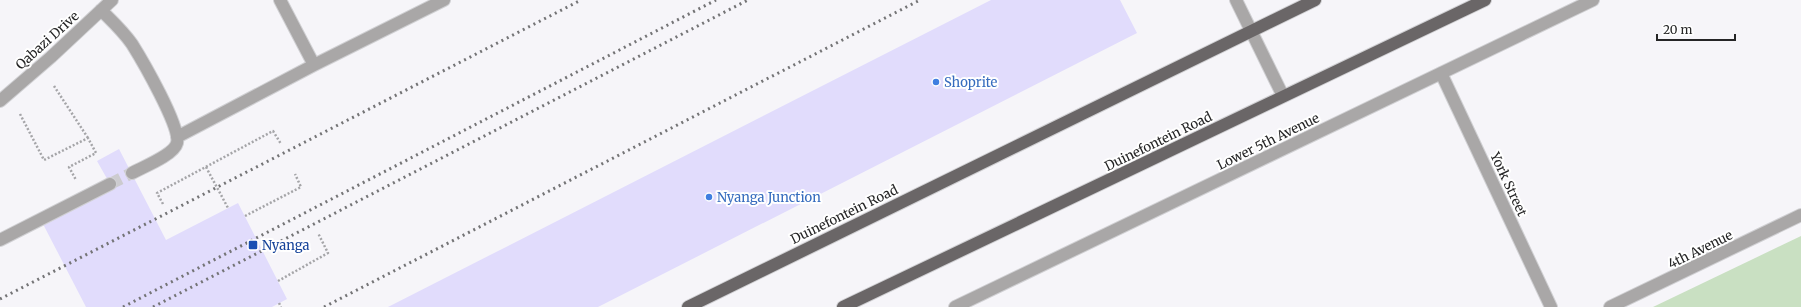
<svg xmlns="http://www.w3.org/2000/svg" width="1801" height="307" viewBox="0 0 1801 307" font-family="Merriweather,serif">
  <rect width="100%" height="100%" fill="#f6f5f9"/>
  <!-- green -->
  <path fill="#c9e0c2" d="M1801 236V307H1653Z"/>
  <!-- building -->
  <path fill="#e1dcfc" d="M991 0H1120L1137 33 598 307H388Z
    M119 149 166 240 238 203 287 299 272 307H86L43 224 110 184 97 161Z"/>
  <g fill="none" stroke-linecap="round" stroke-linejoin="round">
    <!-- minor-tunnel -->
    <path stroke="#cccbcf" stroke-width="12" stroke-dasharray="12 6" stroke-linecap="butt" d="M110 184 132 173"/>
    <!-- minor casing -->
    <g stroke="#d0d0d3" stroke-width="14">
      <path id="minor" d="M280 0 314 65
        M1236 0 1283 96
        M101 10C112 21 123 31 132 44 142 60 181 127 177 143 174 155 143 167 132 173
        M1441 73 1551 307
        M0 101 51 57 112 0
        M177 137 314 65 444 0
        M0 240 110 184
        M955 307 1593 0
        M1610 307 1801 215"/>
    </g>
    <!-- major casing -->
    <g stroke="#d0d0d3" stroke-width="14">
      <path id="major" d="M688 307 1315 0
        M843 307 1485 0"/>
    </g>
    <!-- path -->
    <path stroke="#a5a5a8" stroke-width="2.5" stroke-dasharray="2 2" stroke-linecap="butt" d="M54 86 88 138
      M20 114 44 160 88 138 96 153 69 167 76 180
      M163 204 157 193 273 131 281 144
      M245 216 301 187 295 174
      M278 281 328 253 318 233
      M279 303 281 307"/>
    <!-- minor -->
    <use href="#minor" stroke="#a9a7a7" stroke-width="12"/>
    <!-- major -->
    <use href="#major" stroke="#6a6667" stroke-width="12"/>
    <!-- rail -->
    <path stroke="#747476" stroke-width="3" stroke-dasharray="2 4" stroke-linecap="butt" d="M0 299 581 0
      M123 307 716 0
      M153 307 748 0
      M324 307 920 0"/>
    <!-- path-bridge -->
    <path stroke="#a5a5a8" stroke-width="2.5" stroke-dasharray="2 2" stroke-linecap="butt" d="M206 167 228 208"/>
  </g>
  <!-- markers -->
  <g fill="#3f7fe0" stroke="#fff" stroke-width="1.5">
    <circle cx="936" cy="82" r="4"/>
    <circle cx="709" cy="197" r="4"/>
  </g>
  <rect fill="#1a4fb4" stroke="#fff" stroke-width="1.5" x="248" y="240" width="10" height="10" rx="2"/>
  <g text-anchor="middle" stroke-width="4" stroke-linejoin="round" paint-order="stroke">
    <!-- street labels -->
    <g font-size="13" fill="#252526" stroke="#fff">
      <text transform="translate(47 40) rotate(-42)" y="5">Qabazi Drive</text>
      <text transform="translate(1158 141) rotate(-26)" y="5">Duinefontein Road</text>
      <text transform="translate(1268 141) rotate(-26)" y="5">Lower 5th Avenue</text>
      <text transform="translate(1509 184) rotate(65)" y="5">York Street</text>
      <text transform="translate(844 214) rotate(-26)" y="5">Duinefontein Road</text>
      <text transform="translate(1700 249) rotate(-26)" y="5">4th Avenue</text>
    </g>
    <!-- shop labels -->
    <g font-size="13" fill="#366cbe" stroke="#fff" text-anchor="start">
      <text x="944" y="87">Shoprite</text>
      <text x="717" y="202">Nyanga Junction</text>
    </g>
    <!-- transit labels -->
    <g font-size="13" fill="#164399" stroke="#fff" text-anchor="start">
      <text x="262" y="250">Nyanga</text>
    </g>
  </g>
  <!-- scale -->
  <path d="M1657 34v6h78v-6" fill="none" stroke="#252526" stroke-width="2"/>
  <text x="1663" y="34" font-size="12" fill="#252526" stroke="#ffffff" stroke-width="3" paint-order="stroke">20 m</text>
</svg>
